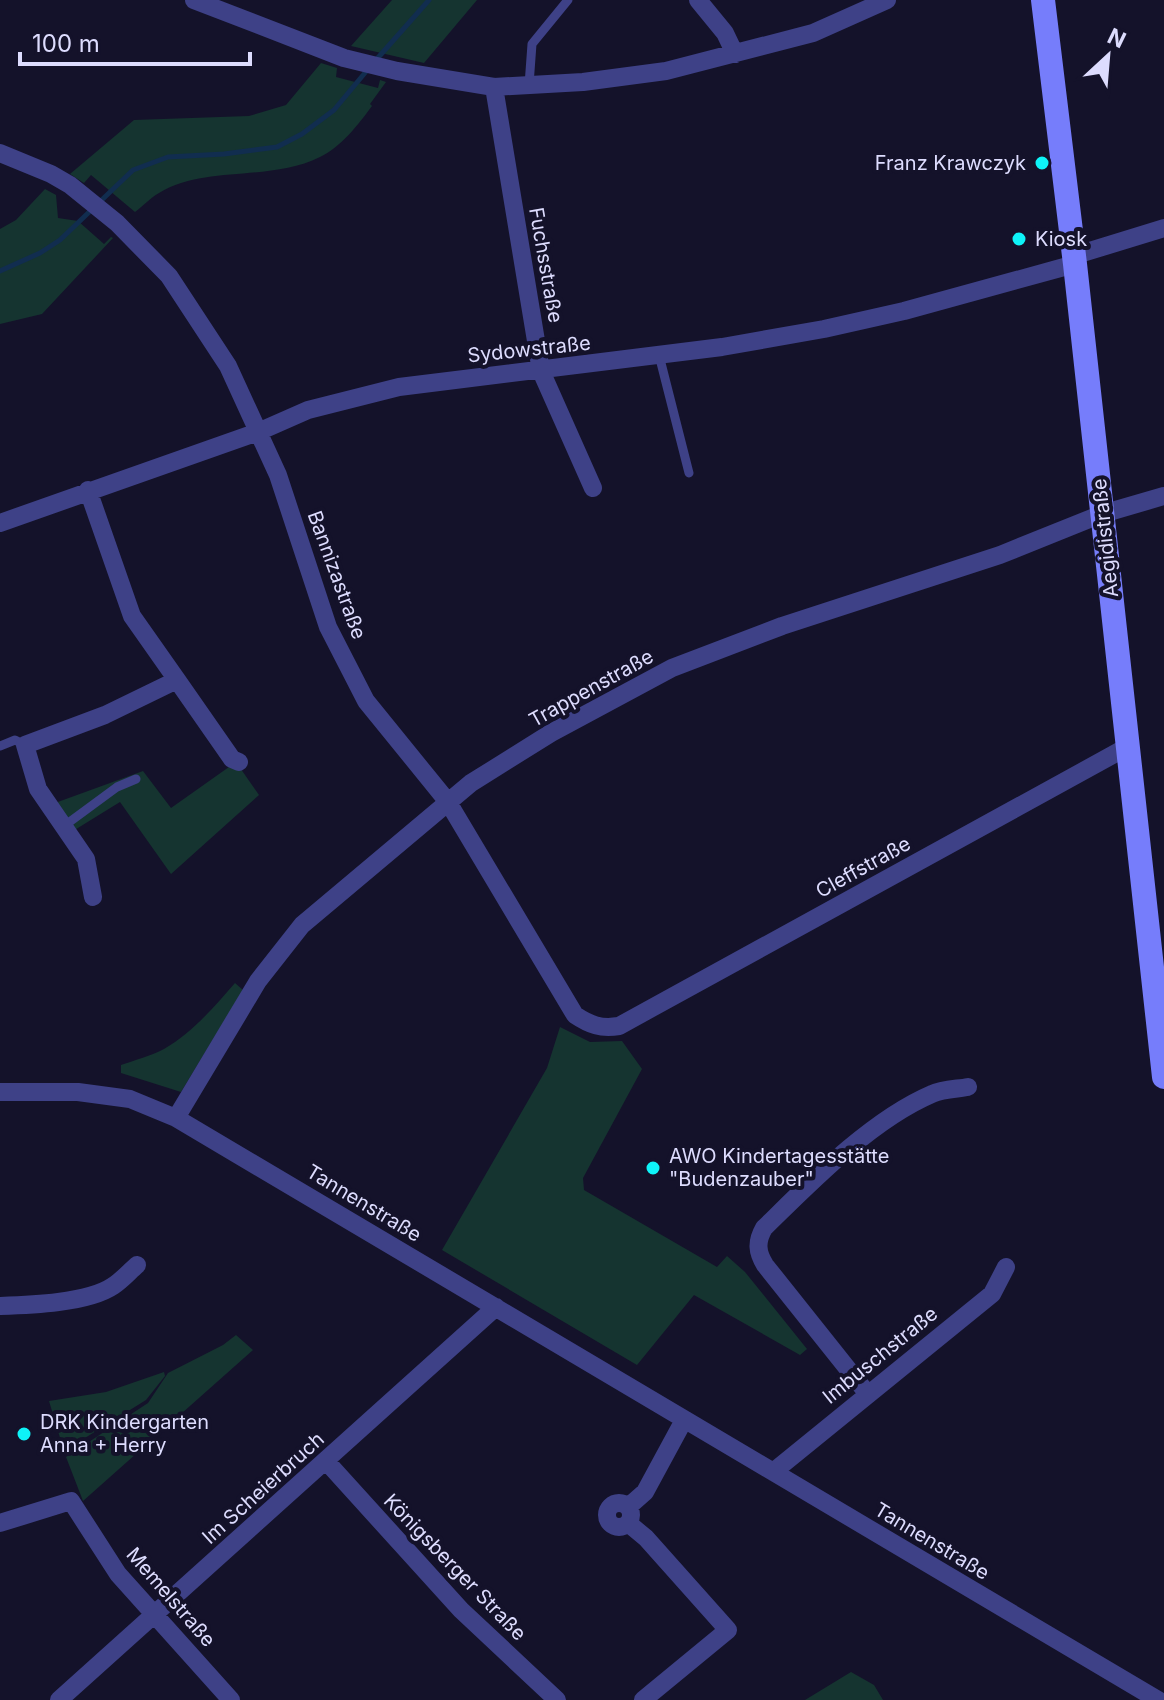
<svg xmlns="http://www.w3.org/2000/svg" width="1164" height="1700" viewBox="0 0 1164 1700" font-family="Inter,sans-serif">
  <rect width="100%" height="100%" fill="#14122a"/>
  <!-- green -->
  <path fill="#153430" d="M392 0H477L424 63 351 46Z
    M321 63 337 68 336 77 378 88 380 80 386 82 370 104 372 106C358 125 341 147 320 157 270 182 205 165 159 193 150 198 143 206 135 212L91 175 84 183 70 174 134 120 249 116 286 105Z
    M45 189 56 195 58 218 78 221 104 244 111 237 113 238 42 314 0 324V229L16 220Z
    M236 762 259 795 171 874 120 802 73 831 55 803 143 771 171 808Z
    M235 983 243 990 181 1092 121 1073V1065C135 1060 151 1056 164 1049 192 1033 214 1007 235 983Z
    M560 1027 590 1042 622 1041 642 1069 583 1178 584 1190 717 1267 727 1256 745 1272 807 1349 800 1355 694 1295 637 1365 442 1250 547 1068Z
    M236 1335 253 1350 83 1501 66 1457 148 1403 168 1373 223 1345Z
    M164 1372 165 1376 146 1400 64 1451 49 1401 106 1392Z
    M851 1672 874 1685 883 1700H805Z"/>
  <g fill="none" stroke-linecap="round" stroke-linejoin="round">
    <!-- stream -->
    <path stroke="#112d4f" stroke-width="5" d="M376 60 429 0
      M0 271 40 253 60 240 133 170 168 157 224 154 277 147 302 134 334 110 369 68"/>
    <!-- lane -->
    <path stroke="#3e4187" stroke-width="9" d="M529 85 532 44 568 0
      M659 355 689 473
      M0 746 15 740 25 745
      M64 826 117 787 136 779"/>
    <!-- street -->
    <path stroke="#3e4187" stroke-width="18" d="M194 0 344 58 397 71 494 87 583 82 666 71 813 33 887 0
      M698 0 725 33 735 54
      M494 87 541 371 593 488
      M0 153 51 174 70 185 117 223 169 276 228 366 278 475 328 627 366 701 448 802 575 1015C590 1025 601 1029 619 1026L1127 747
      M1073 256 1164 228
      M88 490 132 616 177 680 105 715 25 745 38 789 86 859 93 897
      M0 523 258 432 308 410 399 387 722 347 824 329 904 311 1075 264
      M177 680 232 759 239 762
      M0 1092H78L130 1099 176 1118 1158 1700
      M176 1118 258 981 302 925 471 783 551 733 672 668 782 626 1000 555 1102 514 1164 496
      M0 1306C30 1305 88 1303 113 1286 121 1281 129 1272 137 1265
      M867 1393 765 1265C757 1252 756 1242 764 1228 810 1183 871 1120 932 1094 942 1089 957 1089 968 1087
      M326 1461 461 1610 557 1700
      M773 1472 992 1294 1006 1267
      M607 1515a12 12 0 1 1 24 0a12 12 0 1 1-24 0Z
      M628 1507 645 1492 684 1420
      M0 1523 71 1501 118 1574 231 1700
      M628 1523 646 1538 728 1630 643 1700
      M59 1700 496 1307"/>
    <!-- secondary -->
    <path stroke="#767dfb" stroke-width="24" d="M1043 0 1075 264 1164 1077"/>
  </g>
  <!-- markers -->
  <g fill="#0ef3f8" stroke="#14122a" stroke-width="3">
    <circle cx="1042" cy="163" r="8"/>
    <circle cx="1019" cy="239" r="8"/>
    <circle cx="653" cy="1168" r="8"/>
    <circle cx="24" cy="1434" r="8"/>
  </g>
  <g text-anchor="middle" stroke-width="8" stroke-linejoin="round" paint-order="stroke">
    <!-- poi labels -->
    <g font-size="20" fill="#dddcfe" stroke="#14122a" text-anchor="start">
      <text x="1026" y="170" text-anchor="end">Franz Krawczyk</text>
      <text x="1035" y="246">Kiosk</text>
      <text x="669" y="1163">AWO Kindertagesstätte<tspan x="669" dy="23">"Budenzauber"</tspan></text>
      <text x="40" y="1429">DRK Kindergarten<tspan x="40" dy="23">Anna + Herry</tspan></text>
    </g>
    <!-- street labels -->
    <g font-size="20" fill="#dddcfe" stroke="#14122a">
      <text transform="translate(546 265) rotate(80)" y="7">Fuchsstraße</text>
      <text transform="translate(529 349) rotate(-6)" y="7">Sydowstraße</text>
      <text transform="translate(1105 538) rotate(-96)" y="7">Aegidistraße</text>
      <text transform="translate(337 575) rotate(70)" y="7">Bannizastraße</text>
      <text transform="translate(591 688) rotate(-29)" y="7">Trappenstraße</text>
      <text transform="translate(863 867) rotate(-29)" y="7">Cleffstraße</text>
      <text transform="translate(364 1203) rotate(31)" y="7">Tannenstraße</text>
      <text transform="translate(880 1355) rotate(-39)" y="7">Imbuschstraße</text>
      <text transform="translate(263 1488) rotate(-42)" y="7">Im Scheierbruch</text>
      <text transform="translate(932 1541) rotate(31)" y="7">Tannenstraße</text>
      <text transform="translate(455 1567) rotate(46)" y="7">Königsberger Straße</text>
      <text transform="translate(171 1597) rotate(49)" y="7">Memelstraße</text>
    </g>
  </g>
  <!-- north arrow -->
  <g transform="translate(1108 56) rotate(26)" stroke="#14122a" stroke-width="6" paint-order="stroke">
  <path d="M0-6L14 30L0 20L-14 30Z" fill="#dddcfe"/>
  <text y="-12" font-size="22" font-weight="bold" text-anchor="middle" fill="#dddcfe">N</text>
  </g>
  <!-- scale -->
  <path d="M20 52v12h230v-12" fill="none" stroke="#dddcfe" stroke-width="4"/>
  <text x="32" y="52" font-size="24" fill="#dddcfe" stroke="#14122a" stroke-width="6" paint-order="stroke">100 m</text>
</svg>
